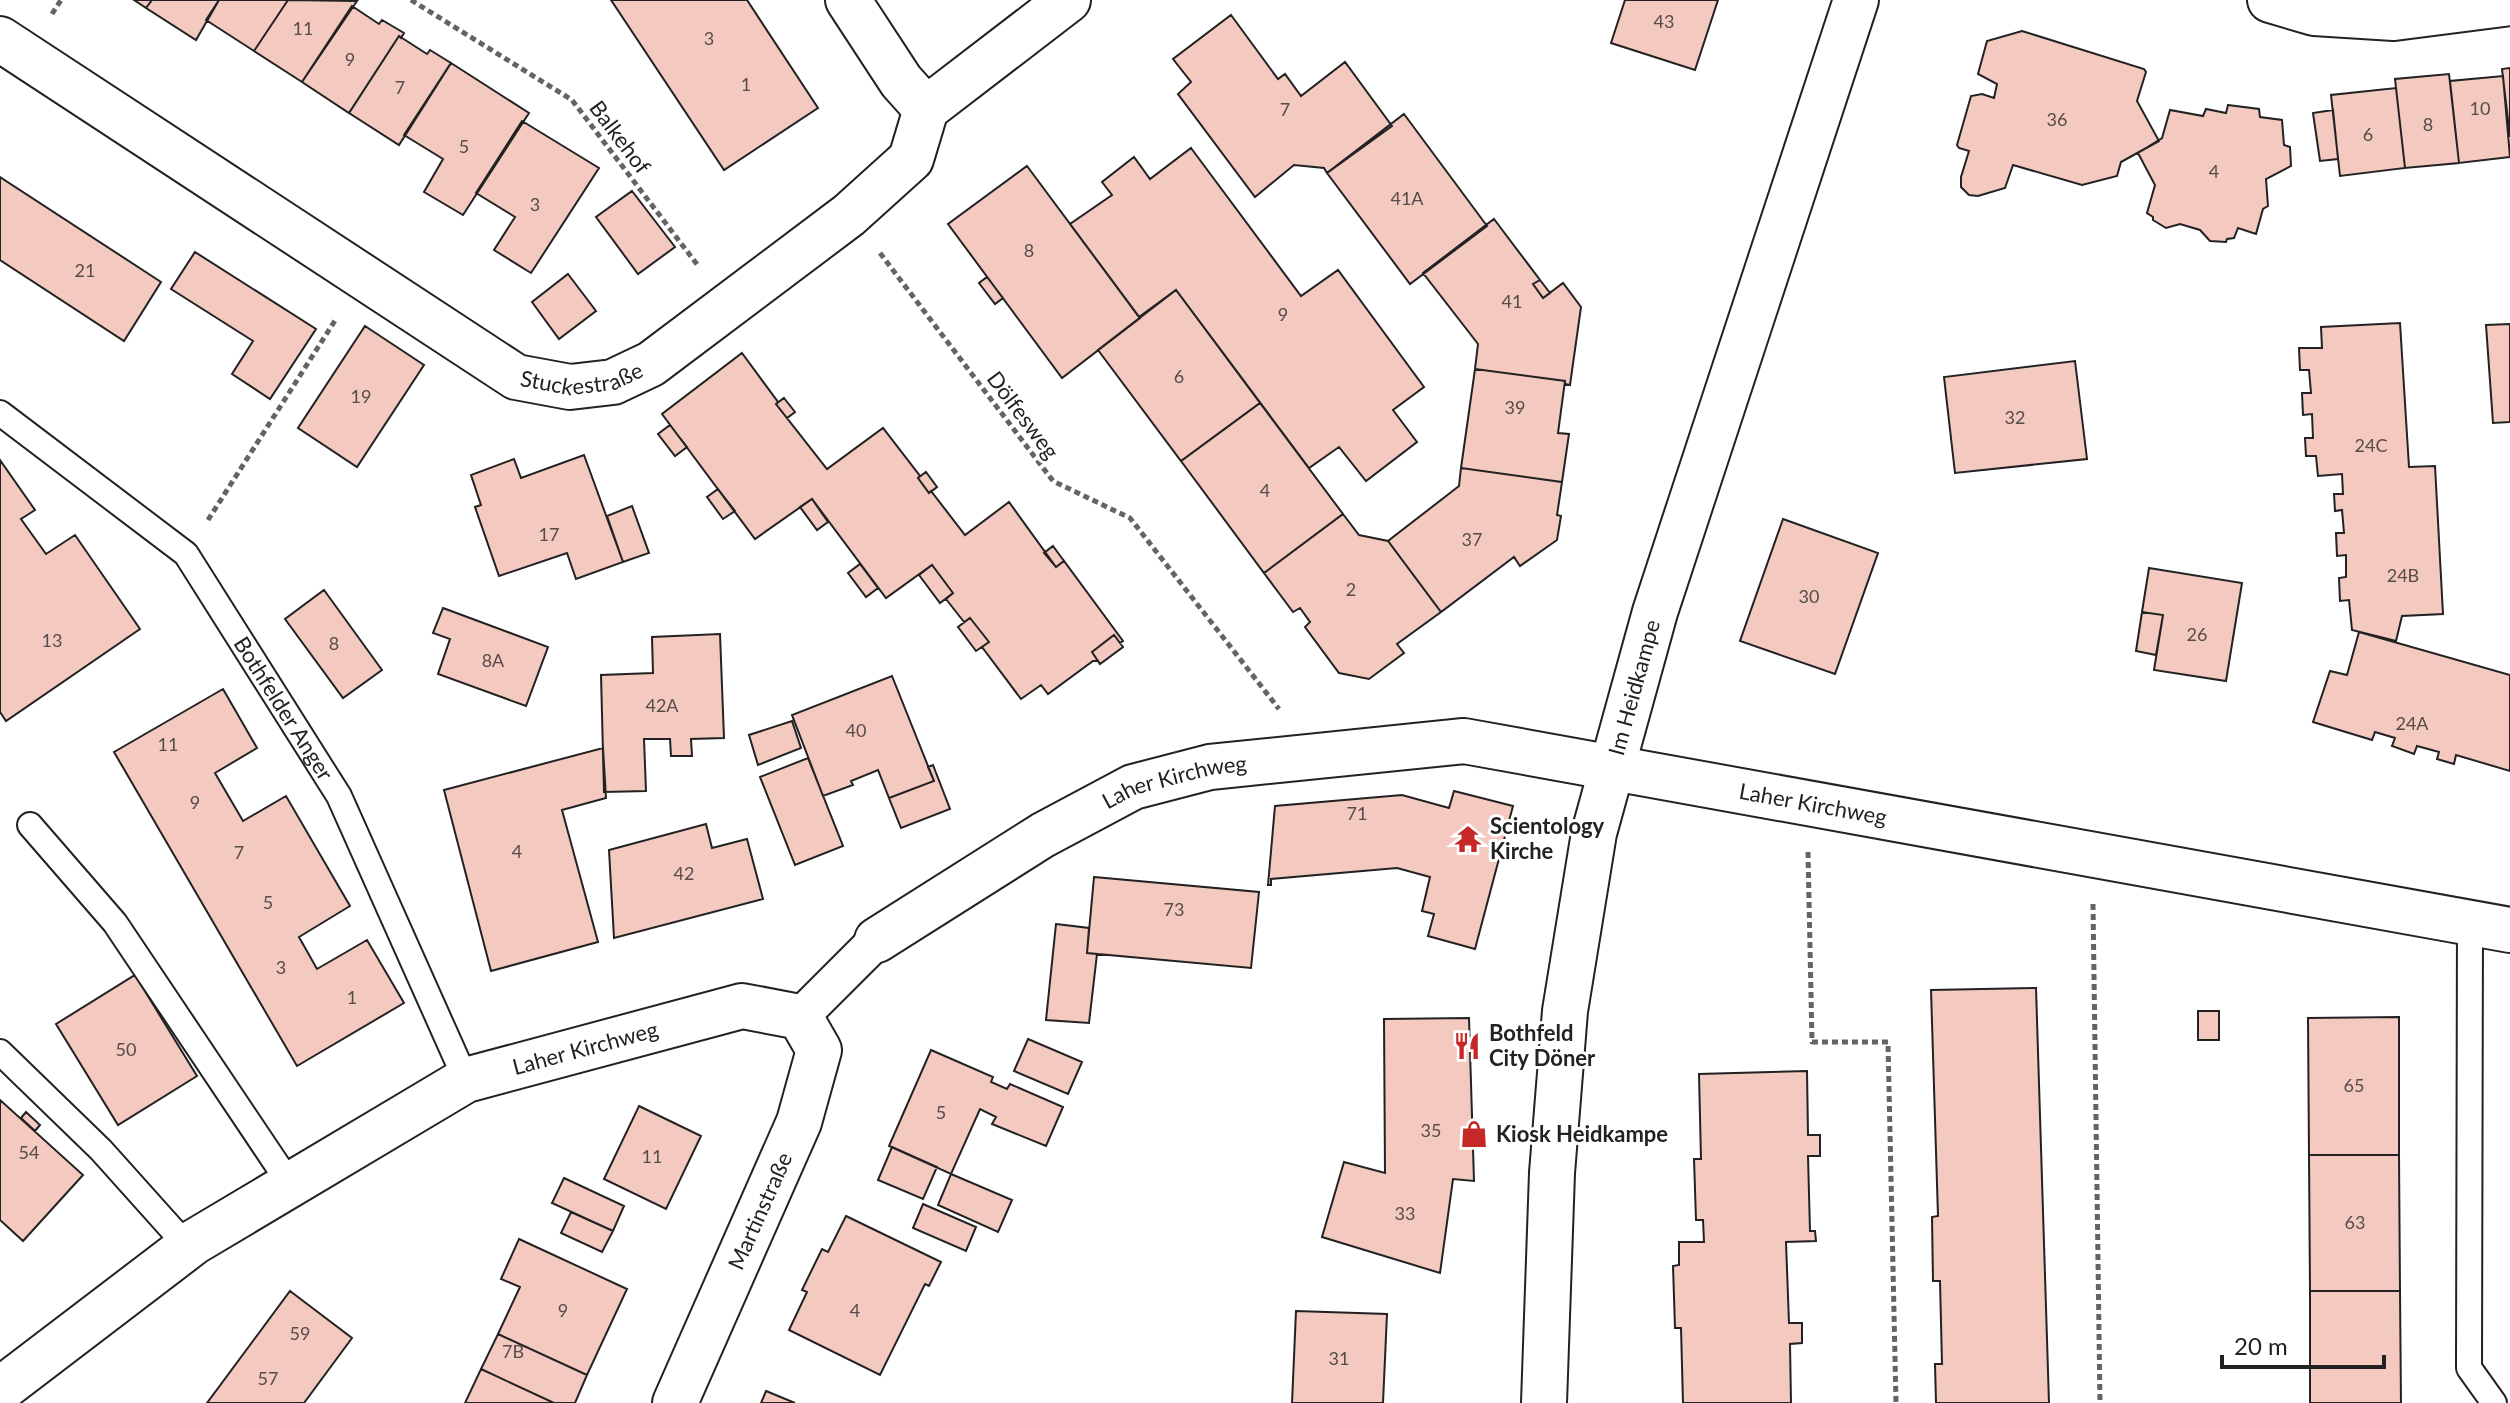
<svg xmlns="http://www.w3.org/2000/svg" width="2510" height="1403" viewBox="0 0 2510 1403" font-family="Lato,sans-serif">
  <rect width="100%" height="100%" fill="#fff"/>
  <!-- building -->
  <path fill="#f3c9c0" stroke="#222" stroke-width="2" d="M134 0H152L146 8Z
    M152 0H219L196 40 146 8Z
    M219 0H288L254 51 206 20Z
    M288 0 357 1 302 82 254 51Z
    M611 0H747L818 108 724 170Z
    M1625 0H1718L1695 70 1611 43Z
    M352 6 379 24 382 20 404 33 401 38 399 36 349 113 302 82Z
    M1231 15 1278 79 1285 74 1301 96 1345 62 1392 126 1327 173 1324 168 1294 165 1255 197 1178 94 1191 82 1173 59Z
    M2022 31 2144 69 2146 72 2137 101 2159 141 2121 162 2117 176 2082 185 2013 165 2005 188 1978 196 1969 195 1961 187V177L1969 151 1959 148 1957 145 1971 96 1982 94 1994 98 1997 84 1978 74 1987 41Z
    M399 36 427 54 430 50 451 63 399 145 349 113Z
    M451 63 529 113 463 215 424 192 443 159 404 135Z
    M2510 68V137L2502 69Z
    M2449 74 2459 163 2405 168 2395 79Z
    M2503 76 2510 157 2459 163 2450 81Z
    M2396 88 2405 168 2340 176 2331 95Z
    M2228 105 2259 109 2260 117 2282 120 2284 145 2290 147 2291 166 2266 179 2268 206 2263 209 2256 234 2238 228 2234 238 2227 239 2226 242 2210 241 2200 230 2180 224 2166 228 2153 220V217L2147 213 2155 185 2138 153 2162 138 2170 110 2203 116 2206 109 2226 113Z
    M2333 110 2338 159 2320 161 2313 113Z
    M1404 114 1487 226 1410 284 1327 173Z
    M522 121 599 168 531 273 494 250 515 217 476 193Z
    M1191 148 1301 296 1338 270 1424 387 1393 410 1417 442 1366 481 1339 447 1309 468 1176 290 1139 317 1070 224 1112 195 1102 182 1134 157 1150 179Z
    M1027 166 1140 318 1062 378 948 224Z
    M0 177 161 282 124 341 0 260Z
    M632 191 675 247 638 274 596 217Z
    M1494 219 1540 280 1533 284 1543 298 1563 283 1581 307 1570 385 1565 384V381L1475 369 1478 344 1423 273Z
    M195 252 316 329 270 399 232 374 253 341 171 289Z
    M568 274 596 311 559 339 532 302Z
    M987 277 1003 298 995 304 979 283Z
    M1540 280 1550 293 1543 298 1533 284Z
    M1176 290 1260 403 1181 461 1098 350Z
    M2400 323 2409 467 2435 466 2443 614 2402 616 2396 641 2352 630 2349 600 2340 601 2339 578 2346 577V555L2337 556 2336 533H2344L2342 510 2335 511 2334 494H2343L2342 474 2318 476 2316 456H2306L2305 438H2313L2312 414 2303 415 2302 393H2311L2309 370H2300L2299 348H2322L2321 327Z
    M2510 324V422L2493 423 2486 325Z
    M365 326 424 365 357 467 298 428Z
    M742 353 778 402 776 404 827 469 883 428 920 476 918 478 929 493 931 491 965 535 1009 502 1056 567 1064 561 1123 641 1120 643 1114 635 1092 652 1098 661H1093L1048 694 1041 685 1021 699 982 647 989 642 970 618 964 622 946 599 953 593 932 565 886 598 812 499 755 539 662 414Z
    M2075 361 2087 459 1955 473 1944 377Z
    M1475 369 1565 381 1558 433 1569 434 1562 482 1461 468Z
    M784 398 795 412 787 418 776 404Z
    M1260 403 1343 514 1264 573 1181 461Z
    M670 425 687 447 675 456 658 434Z
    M584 455 623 562 576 579 567 553 499 576 475 507 481 505 471 475 514 459 521 478Z
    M0 460 35 510 21 519 46 554 75 535 140 629 6 721 0 712Z
    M1461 468 1562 482 1557 515 1561 516 1557 540 1520 566 1514 557 1441 612 1388 541 1459 486Z
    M926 472 937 487 929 493 918 478Z
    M718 489 735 511 723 519 707 497Z
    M812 499 828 522 817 530 800 507Z
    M632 506 649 553 623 562 607 516Z
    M1343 514 1359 535 1388 541 1441 612 1397 644 1404 653 1369 679 1339 673 1305 627 1310 622 1300 608 1293 612 1264 573Z
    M1783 519 1878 553 1835 674 1740 641Z
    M1053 546 1064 561 1056 567 1044 553Z
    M860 564 878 588 866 597 848 573Z
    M932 565 953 593 940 603 919 575Z
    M2149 568 2242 583 2226 681 2154 670 2163 615 2142 612Z
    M324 590 382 670 343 698 285 619Z
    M443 608 548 647 526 706 438 674 450 639 433 633Z
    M2142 612 2163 615 2156 655 2136 651Z
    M970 618 989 642 976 651 958 627Z
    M2359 632 2510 675V771L2456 755 2454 764 2437 759 2439 752 2417 746 2414 754 2392 746 2395 738 2375 732 2372 740 2313 722 2330 671 2347 675Z
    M720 634 724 738 691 739 692 756H671L670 739H644L646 791 604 792 601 675 653 673 652 637Z
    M1114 635 1123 647 1100 664 1092 652Z
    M892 676 934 781 889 798 878 770 851 781 853 785 823 796 792 715Z
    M223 689 257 748 215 773 243 821 286 796 350 906 299 937 317 969 367 940 404 1003 297 1066 114 752Z
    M792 721 801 748 758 765 749 735Z
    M603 748 606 798 562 810 598 942 491 971 444 790Z
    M808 758 843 846 795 865 760 777Z
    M933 765 950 809 901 828 889 798 934 781 928 767Z
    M1454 791 1513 806 1475 949 1428 936 1434 914 1422 911 1430 877 1397 868 1271 879V885H1268L1275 806 1402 795 1449 808Z
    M706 824 712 848 747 839 763 899 614 938 609 850Z
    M1094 877 1259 892 1251 968 1087 953Z
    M1056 924 1089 928 1087 953 1097 954 1089 1023 1046 1020Z
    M135 975 197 1076 118 1125 56 1024Z
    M2036 988 2049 1403H1936L1935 1364H1942L1940 1281H1933L1932 1217 1938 1216 1931 990Z
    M2198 1011H2219V1040H2198Z
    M2399 1017V1155H2309L2308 1018Z
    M1469 1018 1474 1181 1453 1179 1440 1273 1322 1237 1344 1162 1385 1173 1384 1019Z
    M1028 1039 1082 1062 1068 1094 1014 1071Z
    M931 1050 993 1077 991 1082 1007 1089 1010 1084 1063 1107 1046 1146 992 1124 996 1117 980 1109 951 1174 889 1146Z
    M1807 1071 1808 1135H1820V1156H1808L1810 1231H1815L1816 1241 1786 1242 1789 1323H1802V1343L1790 1344 1791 1403H1683L1681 1328H1675L1673 1266 1679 1265V1242H1704L1703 1220H1696L1694 1159H1701L1699 1074Z
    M0 1100 83 1175 23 1241 0 1220Z
    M639 1106 701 1136 666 1209 604 1179Z
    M26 1112 40 1125 35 1131 21 1118Z
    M892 1147 937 1167 923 1199 878 1180Z
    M2309 1155H2399L2400 1291H2310Z
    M951 1174 1012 1200 998 1232 938 1205Z
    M564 1178 624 1206 613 1231 552 1203Z
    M923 1204 976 1227 966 1251 913 1228Z
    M571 1212 613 1231 602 1252 561 1233Z
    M846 1216 941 1262 929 1286 925 1284 880 1375 789 1330 807 1292 802 1290 822 1249 828 1252Z
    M519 1239 627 1289 587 1375 498 1334 520 1287 501 1279Z
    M290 1291 352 1338 304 1403H207Z
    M2310 1291H2400L2401 1403H2310Z
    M1296 1311 1387 1314 1383 1403H1292Z
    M498 1334 587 1375 575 1403H554L481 1369Z
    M481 1369 554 1403H465Z
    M766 1391 795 1403H761Z"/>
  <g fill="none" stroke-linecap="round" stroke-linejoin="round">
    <!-- service casing -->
    <g stroke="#222" stroke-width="28">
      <g id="service">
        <path id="s1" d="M0 413 186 554 339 796 466 1080"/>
        <path d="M30 825 115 923 290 1184"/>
        <path d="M2470 921 2469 1368 2494 1403"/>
        <path d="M0 1052 101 1150 188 1247"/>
      </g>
    </g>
    <!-- pedestrian casing -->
    <g stroke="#222" stroke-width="40">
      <path id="pedestrian" d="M800 1017 877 940"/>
    </g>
    <!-- minor casing -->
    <g stroke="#222" stroke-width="48">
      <g id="minor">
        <path d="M848 0 901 81 926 109"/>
        <path d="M2270 0 2314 13 2394 18 2510 3"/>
        <path id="s2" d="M0 39 516 377 570 387 613 382 651 364 849 215 911 159 926 109 1068 0"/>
        <path id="s3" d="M877 940 1043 835 1133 787 1210 767 1464 741 2510 930"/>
        <path id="s4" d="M0 1390 194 1242 466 1080 742 1006 800 1017 819 1050 799 1122 675 1403"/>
      </g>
    </g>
    <!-- tertiary casing -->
    <g stroke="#222" stroke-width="48">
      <g id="tertiary">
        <path id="s5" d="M1544 1403 1552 1173 1565 1011 1594 833 1655 612 1856 0"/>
      </g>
    </g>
    <!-- path -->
    <path stroke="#646464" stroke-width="5" stroke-dasharray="6 4" stroke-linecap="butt" d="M411 0 572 100 699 267
      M52 14 61 0
      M880 253 1053 481 1130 518 1279 709
      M208 520 336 319
      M1808 852 1812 1042H1888L1896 1403
      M2093 904 2100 1403"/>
    <!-- service -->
    <use href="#service" stroke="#fff" stroke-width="24"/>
    <!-- pedestrian -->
    <use href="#pedestrian" stroke="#fff" stroke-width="36"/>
    <!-- minor -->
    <use href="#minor" stroke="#fff" stroke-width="44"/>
    <!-- tertiary -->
    <use href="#tertiary" stroke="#fff" stroke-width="44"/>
  </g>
  <!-- icons -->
  <defs>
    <g id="temple-bare" transform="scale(2.16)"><path d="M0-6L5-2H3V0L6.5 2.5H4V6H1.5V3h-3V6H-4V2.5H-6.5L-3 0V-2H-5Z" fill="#c62828" stroke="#fff" stroke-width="2.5" paint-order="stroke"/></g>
    <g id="restaurant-bare" transform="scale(2.16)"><path d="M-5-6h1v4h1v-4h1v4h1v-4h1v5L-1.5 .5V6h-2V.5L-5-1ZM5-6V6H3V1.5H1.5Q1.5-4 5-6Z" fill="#c62828" stroke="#fff" stroke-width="2.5" paint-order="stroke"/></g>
    <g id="shop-bare" transform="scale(2.16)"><path d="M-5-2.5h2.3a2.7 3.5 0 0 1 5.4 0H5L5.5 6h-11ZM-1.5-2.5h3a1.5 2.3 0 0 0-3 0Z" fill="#c62828" stroke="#fff" stroke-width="2.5" paint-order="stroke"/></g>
  </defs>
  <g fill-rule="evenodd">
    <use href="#temple-bare" x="1468" y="839"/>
    <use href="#restaurant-bare" x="1467" y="1046"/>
    <use href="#shop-bare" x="1474" y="1134"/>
  </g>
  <g text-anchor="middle" stroke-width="6" stroke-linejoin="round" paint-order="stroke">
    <!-- number labels -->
    <g font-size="18" fill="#564c4a">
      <text x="1664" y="28">43</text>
      <text x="303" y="35">11</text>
      <text x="709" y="45">3</text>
      <text x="350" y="66">9</text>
      <text x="746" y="91">1</text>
      <text x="400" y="94">7</text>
      <text x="2480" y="115">10</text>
      <text x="1285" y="116">7</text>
      <text x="2057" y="126">36</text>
      <text x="2428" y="131">8</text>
      <text x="2368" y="141">6</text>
      <text x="464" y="153">5</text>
      <text x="2214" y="178">4</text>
      <text x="1407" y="205">41A</text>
      <text x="535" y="211">3</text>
      <text x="1029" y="257">8</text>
      <text x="85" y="277">21</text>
      <text x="1512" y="308">41</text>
      <text x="1283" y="321">9</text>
      <text x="1179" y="383">6</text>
      <text x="361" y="403">19</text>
      <text x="1515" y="414">39</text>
      <text x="2015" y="424">32</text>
      <text x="2371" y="452">24C</text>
      <text x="1265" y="497">4</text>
      <text x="549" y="541">17</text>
      <text x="1472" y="546">37</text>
      <text x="2403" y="582">24B</text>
      <text x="1351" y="596">2</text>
      <text x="1809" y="603">30</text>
      <text x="2197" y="641">26</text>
      <text x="52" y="647">13</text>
      <text x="334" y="650">8</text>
      <text x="493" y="667">8A</text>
      <text x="662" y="712">42A</text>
      <text x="2412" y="730">24A</text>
      <text x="856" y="737">40</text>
      <text x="168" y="751">11</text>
      <text x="195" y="809">9</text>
      <text x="1357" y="820">71</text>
      <text x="517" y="858">4</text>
      <text x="239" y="859">7</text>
      <text x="684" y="880">42</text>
      <text x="268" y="909">5</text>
      <text x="1174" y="916">73</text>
      <text x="281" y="974">3</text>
      <text x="352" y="1004">1</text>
      <text x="126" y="1056">50</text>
      <text x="2354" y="1092">65</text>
      <text x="941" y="1119">5</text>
      <text x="1431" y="1137">35</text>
      <text x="29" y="1159">54</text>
      <text x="652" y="1163">11</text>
      <text x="1405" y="1220">33</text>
      <text x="2355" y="1229">63</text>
      <text x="563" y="1317">9</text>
      <text x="855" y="1317">4</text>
      <text x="300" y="1340">59</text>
      <text x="513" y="1358">7B</text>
      <text x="1339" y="1365">31</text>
      <text x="268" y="1385">57</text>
    </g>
    <!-- street labels -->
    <g font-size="22" fill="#222" stroke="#fff">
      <text transform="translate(620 137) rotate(53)" y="8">Balkehof</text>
      <text dy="8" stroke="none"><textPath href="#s2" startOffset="684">Stuckestraße</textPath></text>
      <text transform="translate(1023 415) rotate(53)" y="8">Dölfesweg</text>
      <text dy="8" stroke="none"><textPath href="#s5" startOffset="724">Im Heidkampe</textPath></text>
      <text dy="8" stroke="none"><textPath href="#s1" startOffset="416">Bothfelder Anger</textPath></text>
      <text dy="8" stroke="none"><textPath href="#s3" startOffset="340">Laher Kirchweg</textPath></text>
      <text dy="8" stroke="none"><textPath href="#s3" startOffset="988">Laher Kirchweg</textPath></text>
      <text dy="8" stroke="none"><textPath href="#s4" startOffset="684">Laher Kirchweg</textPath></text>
      <text transform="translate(760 1211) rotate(-66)" y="8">Martinstraße</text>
    </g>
    <!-- poi labels -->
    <g font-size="22" font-weight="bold" fill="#222" stroke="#fff" text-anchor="start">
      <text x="1490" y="834">Scientology<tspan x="1490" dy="25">Kirche</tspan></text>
      <text x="1489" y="1041">Bothfeld<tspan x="1489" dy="25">City Döner</tspan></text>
      <text x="1496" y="1142">Kiosk Heidkampe</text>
    </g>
  </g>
  <!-- scale -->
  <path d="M2222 1355v12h162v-12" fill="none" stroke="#222222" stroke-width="4"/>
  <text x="2234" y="1355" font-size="24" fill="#222222" stroke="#ffffff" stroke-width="6" paint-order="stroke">20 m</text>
</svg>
